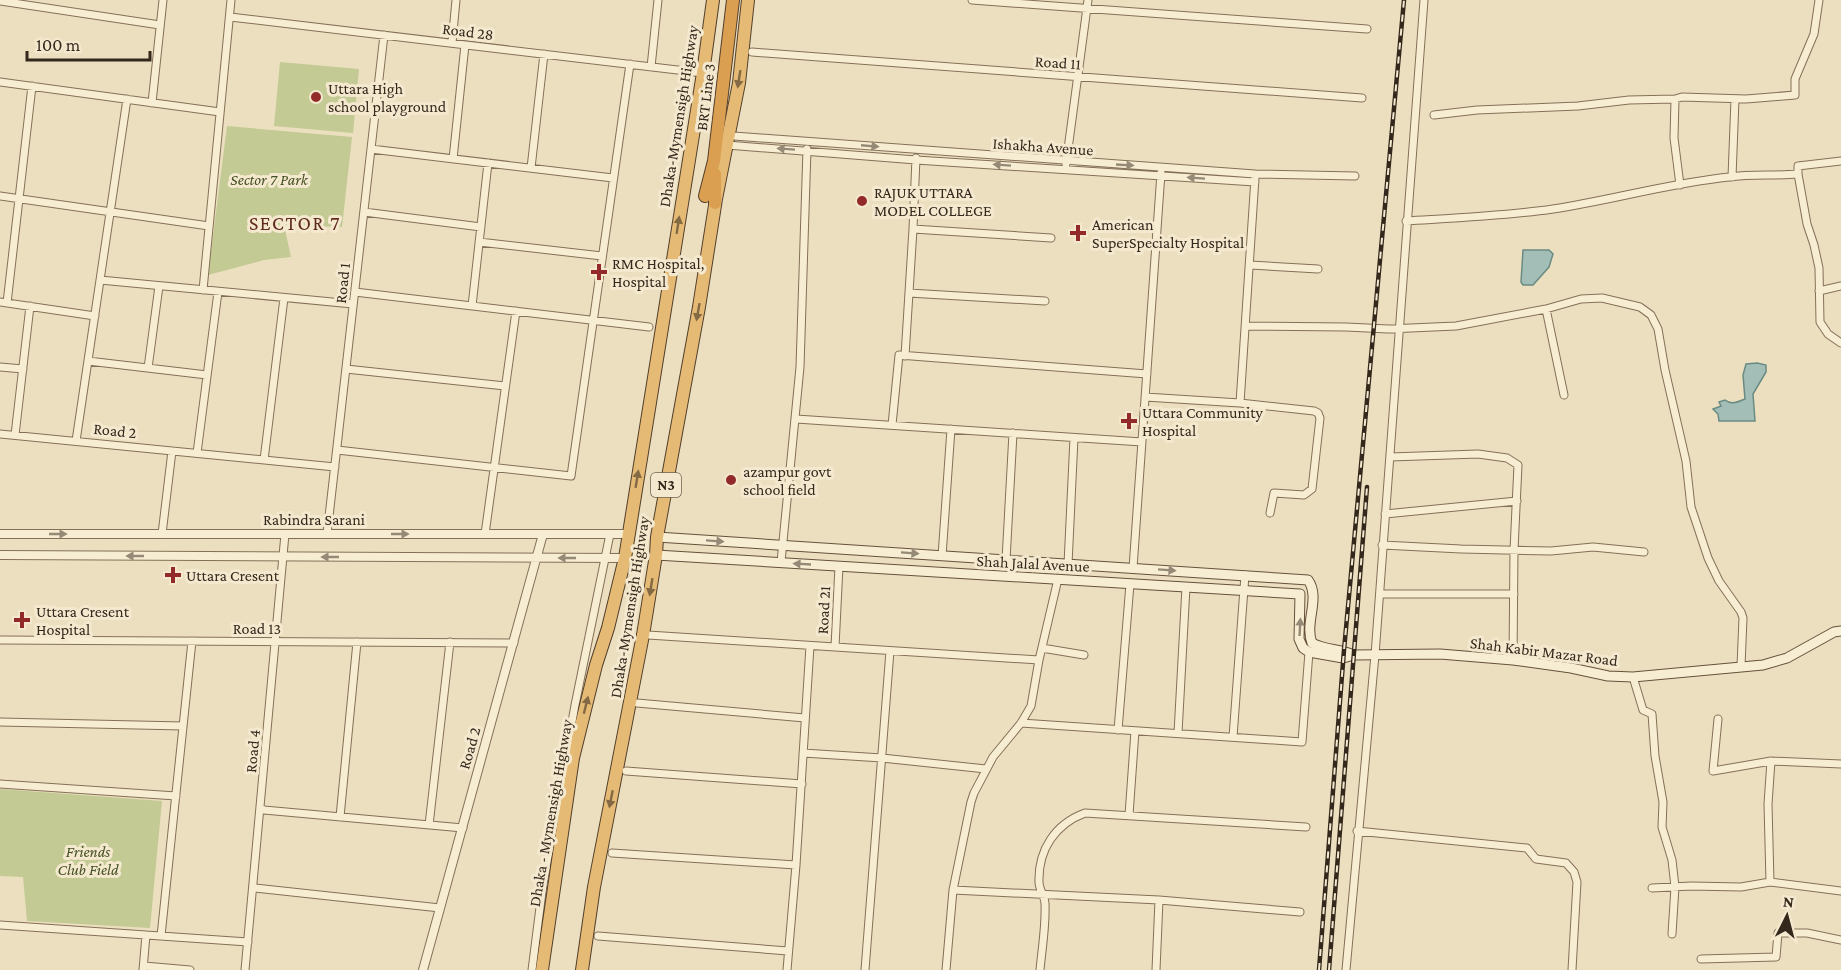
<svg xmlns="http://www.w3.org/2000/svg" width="1841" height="970" viewBox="0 0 1841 970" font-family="'Crimson Pro',serif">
  <rect width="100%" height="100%" fill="#ecdfbf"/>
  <!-- green -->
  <path fill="#c3ca94" d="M280 62 359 69 353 133 274 126Z
    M227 126 352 137 342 227 284 225 291 257 264 260 208 275Z
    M0 789 162 801 150 928 27 921 23 877 0 876Z"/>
  <!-- water -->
  <path fill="#a2beb6" stroke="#6a8b83" stroke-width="1.5" d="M1523 250H1549L1553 254 1549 267 1533 285H1523L1521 282Z
    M1757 363 1766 365V372L1753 394 1755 421H1719L1718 414 1713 409 1721 406 1719 402 1725 400C1731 405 1738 402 1745 399L1743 375 1746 364Z"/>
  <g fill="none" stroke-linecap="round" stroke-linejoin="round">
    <!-- minor casing -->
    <g stroke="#847058" stroke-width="9">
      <path id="minor" d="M972 0 1367 29
        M0 1 160 25
        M230 17 703 73
        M452 43 456 0
        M752 52 1362 98
        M651 67 658 0
        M0 82 220 112
        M1675 99 1674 138 1680 185
        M152 103 163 0
        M1434 115 1477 110 1578 106 1629 100 1675 99 1682 97 1746 99 1795 95V79L1814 34 1819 0
        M729 134 734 136 1255 174 1355 176
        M727 145 916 160 1255 182
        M371 149 613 178
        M453 159 465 45
        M1841 161 1798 166V174L1807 224 1814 245 1819 268 1820 322 1828 334 1841 343
        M1066 164 1088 0
        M531 168 544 54
        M1732 177 1735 99
        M0 196 209 226
        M364 212 481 227
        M1406 221C1455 218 1505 216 1553 209 1612 200 1670 183 1729 177 1752 174 1775 176 1798 174
        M913 229 1051 238
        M479 242 602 256
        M1250 265 1318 269
        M100 280 353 304
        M203 290 231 0
        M1819 291 1841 286
        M355 292 649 327
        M909 293 1045 301
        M0 302 95 316
        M7 303 32 86
        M472 306 488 163
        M1546 309 1564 395
        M1246 326 1346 327 1388 329 1456 326 1546 309 1581 299 1602 298 1640 307 1651 315 1658 329 1665 370 1686 461 1691 507 1708 558 1719 581 1741 612 1743 618 1741 666
        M905 356 913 229 916 158
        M88 361 207 375
        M0 367 23 369
        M148 368 159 286
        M346 369 505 386
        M1145 397 1240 403 1314 411 1318 413 1320 418 1312 489 1304 495 1274 493 1270 513
        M1240 403 1255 178
        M796 419 1142 442
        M892 425 899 355 1147 374
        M0 434 335 467
        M15 435 30 306
        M76 441 127 99
        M337 450 571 476 630 64
        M197 453 218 292
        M1390 457 1478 454 1507 458 1518 465 1514 550 1513 660
        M264 460 284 298
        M1385 514 1517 501
        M162 534 172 451
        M327 534 384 35
        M485 534 516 311
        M1382 545 1461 549 1551 551 1593 547 1644 552
        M942 556 951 429
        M1006 560 1013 433
        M781 562 800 367 807 149
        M1068 564 1074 438
        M1133 568 1161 173
        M1380 594H1514
        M648 635 835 647 839 566 835 647 1039 660
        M0 640 514 643
        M1042 648 1084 655
        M1633 677 1643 710 1652 714 1655 756 1663 802 1662 827 1672 860 1675 887 1672 934
        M637 703 805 718
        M1718 719 1713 771 1771 761
        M0 722 183 726
        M1021 723 1302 742 1309 652
        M1118 730 1130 584
        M1178 733 1186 587
        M1233 737 1245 575
        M803 753 882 758 986 769
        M1841 764 1771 761 1768 804 1770 882 1841 891
        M626 771 802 784
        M0 784 176 796
        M260 808 264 810 463 828
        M1129 815 1135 731
        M340 817 357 642
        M429 825 450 642
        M1357 831 1527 848 1536 859 1566 863 1574 872 1577 882 1572 970
        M612 853 796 865
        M253 886 255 888 440 908
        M1652 888 1691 886 1741 887 1770 882
        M953 890 1159 900 1300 912
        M0 925 248 942
        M161 936 192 641
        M598 936 788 951
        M1701 959 1776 957 1778 933H1807L1841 940
        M144 966 190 970
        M143 970 146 935
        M245 970 285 534
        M532 970 543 884 575 705 610 534
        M787 970 796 865 810 646
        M865 970 890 651
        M946 970 953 890 971 802 974 793 993 757 1021 723 1031 706 1039 660 1058 579
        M1040 970C1042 948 1046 926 1045 904 1045 896 1039 890 1039 882 1038 850 1055 824 1085 813L1306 827
        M1156 970 1159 900
        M1346 970 1375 655 1424 0"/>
    </g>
    <!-- tertiary casing -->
    <g stroke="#847058" stroke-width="10">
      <path id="tertiary" d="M0 534H629
        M0 555 625 558
        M423 970 543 534"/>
    </g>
    <!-- secondary casing -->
    <g stroke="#66513c" stroke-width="11">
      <path id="secondary" d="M657 537 1308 580C1321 598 1304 623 1312 643 1325 650 1341 649 1354 655L1440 654 1513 660 1571 668 1608 676 1633 677 1763 665 1787 658 1834 632 1841 631
        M656 555 1300 594 1299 639 1303 648 1309 652 1343 658 1354 655"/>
    </g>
    <!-- trunk casing -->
    <g stroke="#523e2d" stroke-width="14">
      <path id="trunk" d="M542 970 573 758 596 665 608 628 625 558 703 73 713 0
        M582 970 594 887 643 635 656 555 657 537 699 307 716 199 739 83 748 0"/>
    </g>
    <!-- motorway casing -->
    <g stroke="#523e2d" stroke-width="14">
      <path id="motorway" d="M715 174V203
        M705 196 714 161 733 0"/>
    </g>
    <!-- minor -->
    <use href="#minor" stroke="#f7edd2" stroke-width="7"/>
    <!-- tertiary -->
    <use href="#tertiary" stroke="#f7edd2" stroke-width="8"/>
    <!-- secondary -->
    <use href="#secondary" stroke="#f7edd2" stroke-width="9"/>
    <!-- trunk -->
    <use href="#trunk" stroke="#e4ba74" stroke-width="12"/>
    <!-- motorway -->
    <use href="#motorway" stroke="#da9f51" stroke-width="12"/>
    <!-- rail casing -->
    <g stroke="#34281c" stroke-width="4.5">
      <path id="rail" d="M1319 970 1344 650 1404 0
        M1329 970 1367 487"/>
    </g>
    <!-- rail -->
    <use href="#rail" stroke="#f4e9cf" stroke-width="2" stroke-dasharray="7" stroke-linecap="butt"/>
  </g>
  <!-- one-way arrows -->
  <defs><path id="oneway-solid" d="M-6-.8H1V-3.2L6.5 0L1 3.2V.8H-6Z" transform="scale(1.5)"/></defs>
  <g fill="#836a44">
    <use href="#oneway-solid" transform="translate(739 79) rotate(99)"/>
    <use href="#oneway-solid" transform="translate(678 225) rotate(-81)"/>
    <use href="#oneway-solid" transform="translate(698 312) rotate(100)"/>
    <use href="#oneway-solid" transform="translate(637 479) rotate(-81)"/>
    <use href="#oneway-solid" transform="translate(651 587) rotate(99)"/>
    <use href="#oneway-solid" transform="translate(586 705) rotate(-76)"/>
    <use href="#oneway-solid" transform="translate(611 799) rotate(101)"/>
  </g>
  <g fill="#968a77">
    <use href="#oneway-solid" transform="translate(870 146) rotate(5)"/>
    <use href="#oneway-solid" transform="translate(786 149) rotate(-176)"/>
    <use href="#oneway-solid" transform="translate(1002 165) rotate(-176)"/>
    <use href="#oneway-solid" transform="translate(1125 165) rotate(3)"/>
    <use href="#oneway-solid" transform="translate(1196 178) rotate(-176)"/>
    <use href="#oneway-solid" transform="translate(58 534)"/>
    <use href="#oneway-solid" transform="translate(400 534)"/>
    <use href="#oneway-solid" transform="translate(715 541) rotate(4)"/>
    <use href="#oneway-solid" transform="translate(910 553) rotate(4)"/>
    <use href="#oneway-solid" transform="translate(135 556) rotate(-180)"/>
    <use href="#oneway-solid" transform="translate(330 557) rotate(-180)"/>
    <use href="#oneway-solid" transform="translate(567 558) rotate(-180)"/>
    <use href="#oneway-solid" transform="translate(802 564) rotate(-177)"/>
    <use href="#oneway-solid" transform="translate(1167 570) rotate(4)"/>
    <use href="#oneway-solid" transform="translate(1300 627) rotate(-87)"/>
  </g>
  <!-- markers -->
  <g fill="#922a2a" stroke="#f4e9cf" stroke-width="2">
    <circle cx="316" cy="97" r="6"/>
    <circle cx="862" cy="201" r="6"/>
    <path d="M1075 224h6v6h6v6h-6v6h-6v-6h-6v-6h6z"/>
    <path d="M596 263h6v6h6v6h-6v6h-6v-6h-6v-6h6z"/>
    <path d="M1126 412h6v6h6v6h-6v6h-6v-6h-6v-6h6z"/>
    <circle cx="731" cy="480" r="6"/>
    <path d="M170 566h6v6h6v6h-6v6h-6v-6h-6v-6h6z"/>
    <path d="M19 611h6v6h6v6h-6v6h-6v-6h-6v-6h6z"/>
  </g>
  <g text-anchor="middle" stroke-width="6" stroke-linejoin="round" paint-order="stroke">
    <!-- shield labels -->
    <rect fill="#f4e9cf" stroke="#6e6252" stroke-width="1.5" x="651" y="473" width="30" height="24" rx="4.5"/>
    <g font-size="15" font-weight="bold" fill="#34281c">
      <text x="666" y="490">N3</text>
    </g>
    <!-- street labels -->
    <g font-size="16" fill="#34281c" stroke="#f4e9cf">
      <text transform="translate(468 31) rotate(7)" y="6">Road 28</text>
      <text transform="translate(1058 62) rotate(4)" y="6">Road 11</text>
      <text transform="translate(705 97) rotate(-83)" y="6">BRT Line 3</text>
      <text transform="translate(678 116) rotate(-81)" y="6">Dhaka-Mymensigh Highway</text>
      <text transform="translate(1043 146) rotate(4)" y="6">Ishakha Avenue</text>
      <text transform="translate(342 283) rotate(-84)" y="6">Road 1</text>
      <text transform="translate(115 430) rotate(6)" y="6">Road 2</text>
      <text x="314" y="525">Rabindra Sarani</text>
      <text transform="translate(1033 563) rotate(3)" y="6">Shah Jalal Avenue</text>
      <text transform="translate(629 607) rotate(-81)" y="6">Dhaka-Mymensigh Highway</text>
      <text transform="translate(823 610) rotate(-87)" y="6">Road 21</text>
      <text x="257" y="634">Road 13</text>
      <text transform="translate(1544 651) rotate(7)" y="6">Shah Kabir Mazar Road</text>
      <text transform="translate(469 748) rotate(-74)" y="6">Road 2</text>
      <text transform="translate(252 751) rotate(-85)" y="6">Road 4</text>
      <text transform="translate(550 813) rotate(-80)" y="6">Dhaka - Mymensigh Highway</text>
    </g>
    <!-- poi labels -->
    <g font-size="16" fill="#34281c" stroke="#f4e9cf" text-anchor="start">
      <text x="328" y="94">Uttara High<tspan x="328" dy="18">school playground</tspan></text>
      <text x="874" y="198">RAJUK UTTARA<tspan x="874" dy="18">MODEL COLLEGE</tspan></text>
      <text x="1092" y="230">American<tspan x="1092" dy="18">SuperSpecialty Hospital</tspan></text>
      <text x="612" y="269">RMC Hospital,<tspan x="612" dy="18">Hospital</tspan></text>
      <text x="1142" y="418">Uttara Community<tspan x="1142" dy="18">Hospital</tspan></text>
      <text x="743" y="477">azampur govt<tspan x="743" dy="18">school field</tspan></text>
      <text x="186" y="581">Uttara Cresent</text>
      <text x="36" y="617">Uttara Cresent<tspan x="36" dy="18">Hospital</tspan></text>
    </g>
    <!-- park labels -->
    <g font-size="16" font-style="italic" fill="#455024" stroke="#f4e9cf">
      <text x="269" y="185">Sector 7 Park</text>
      <text x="88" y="857">Friends<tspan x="88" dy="18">Club Field</tspan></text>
    </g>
    <!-- quarter labels -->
    <g font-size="20" letter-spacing="1.5" fill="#602b1d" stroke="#f4e9cf">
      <text x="295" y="230">SECTOR 7</text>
    </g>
  </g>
  <!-- north arrow -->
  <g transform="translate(1787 916) rotate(6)" stroke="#f4e9cf" stroke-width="4.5" paint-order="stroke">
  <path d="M0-4.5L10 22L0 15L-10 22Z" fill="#34281c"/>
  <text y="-9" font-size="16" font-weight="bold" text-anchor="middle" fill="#34281c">N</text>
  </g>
  <!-- scale -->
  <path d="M27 51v9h123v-9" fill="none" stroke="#34281c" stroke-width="3"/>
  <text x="36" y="51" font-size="18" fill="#34281c" stroke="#f4e9cf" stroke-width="4.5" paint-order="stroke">100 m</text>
</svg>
